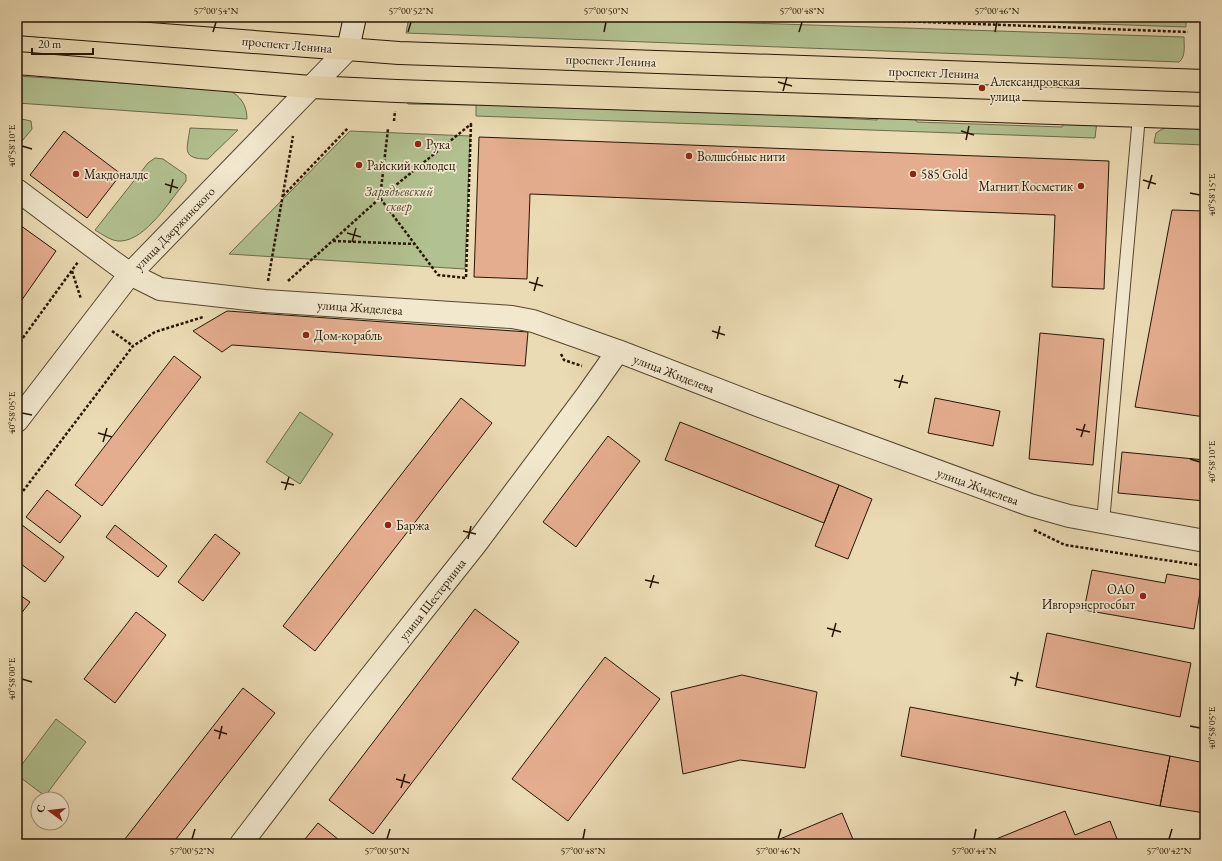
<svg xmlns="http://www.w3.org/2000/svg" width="1222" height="861" viewBox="0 0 1222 861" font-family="'EB Garamond',serif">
  <rect width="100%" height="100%" fill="#ebdbb4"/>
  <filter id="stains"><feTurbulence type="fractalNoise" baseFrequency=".005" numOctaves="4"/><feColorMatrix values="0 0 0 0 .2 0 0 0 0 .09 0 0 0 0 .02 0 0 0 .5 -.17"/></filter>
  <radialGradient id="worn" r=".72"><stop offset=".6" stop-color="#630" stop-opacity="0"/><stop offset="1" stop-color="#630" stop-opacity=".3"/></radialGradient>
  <!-- green -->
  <path fill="#b2c191" stroke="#6c6c4a" d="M409 17H562L1184 37C1184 45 1186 57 1179 62L406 33Z
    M895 17H1186V27Z
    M17 76 228 90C240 95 247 105 247 119L17 103Z
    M404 96 796 110 801 116 877 120 880 113H911L917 122 1062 127 1067 120 1097 121 1095 138 476 116V105L408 104Z
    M17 118 31 121 32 129 17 147Z
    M1205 123V145L1154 143 1156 133C1170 122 1188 124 1205 123Z
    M190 128 238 130 208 159C181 159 187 150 190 128Z
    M350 131 470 136 465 269 229 254Z
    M155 158 163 159 186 175V181C171 199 146 240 121 241 112 242 102 234 95 230L148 163Z
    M300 412 333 434 300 484 266 462Z
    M56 719 86 742 45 796 17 775V771Z"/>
  <!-- building -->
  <path fill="#e4ad8f" stroke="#251602" d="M64 131 121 174 87 218 30 175Z
    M479 137 1109 161 1104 289 1052 287 1055 215 530 194 527 279 474 277Z
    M1172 210 1205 211V417L1135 407Z
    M17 223 56 251 19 304 17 302Z
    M227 311 528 332 525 366 232 345 222 352 193 331Z
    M1040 333 1104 339 1093 465 1029 459Z
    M174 356 201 377 102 506 75 485Z
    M461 398 492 423 315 651 283 626Z
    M935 398 1000 411 993 446 928 433Z
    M680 422 839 485 824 523 665 460Z
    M608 436 640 461 576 547 543 522Z
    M1122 452 1205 460V501L1118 493Z
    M839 485 872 499 848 559 815 546Z
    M47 490 81 516 60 543 26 517Z
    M22 525 64 557 45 582 17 561V532Z
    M115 525 167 566 158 577 106 537Z
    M215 534 240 553 203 601 178 582Z
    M1092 570 1165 583 1167 574 1202 580 1194 629 1084 610Z
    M17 593 30 602 17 619Z
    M475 609 519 642 373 834 329 800Z
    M136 612 166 635 115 703 84 679Z
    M1047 633 1191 663 1180 717 1036 687Z
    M605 657 660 699 568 821 512 779Z
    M742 675 817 692 805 768 740 760 683 774 671 692Z
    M243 688 275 713 172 844H121Z
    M910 707 1170 756 1160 806 901 756Z
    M1170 756 1205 763V813L1160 806Z
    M1065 811 1075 835 1110 821 1119 844H984Z
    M842 813 855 844H768Z
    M318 823 344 844H301Z"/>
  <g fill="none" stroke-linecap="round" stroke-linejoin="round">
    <!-- service casing -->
    <g stroke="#56472e" stroke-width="14">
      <path id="service" d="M1103 522 1139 116"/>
    </g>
    <!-- minor casing -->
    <g stroke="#56472e" stroke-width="24">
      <path id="minor" d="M17 190 112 261 130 274 160 289 265 301 512 317 533 321 618 351 760 406 1030 505 1069 516 1205 541
        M241 844 317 744 475 545 587 395 618 351"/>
    </g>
    <!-- tertiary casing -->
    <g stroke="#56472e" stroke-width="24">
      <path id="tertiary" d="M17 421 130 274 348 49"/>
    </g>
    <!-- secondary casing -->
    <g stroke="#251602" stroke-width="24">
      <path id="secondary" d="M348 49 355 17"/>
    </g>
    <!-- trunk casing -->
    <g stroke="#251602" stroke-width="24">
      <path id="trunk" d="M17 24 399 53 1205 81
        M17 63 311 87 397 91 1205 118"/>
    </g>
    <!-- path -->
    <path stroke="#251602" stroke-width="2.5" stroke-dasharray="3 2" stroke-linecap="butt" d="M793 17 1188 32
      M394 121 395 111
      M471 124 466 278 438 275 380 198Z
      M283 196 348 128
      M333 241 415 244
      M72 271 81 299
      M268 281 293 136
      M288 281 380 198 388 129
      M112 331 133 346
      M17 346 78 262
      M561 354 564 360 582 366
      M17 499 133 346 155 332 203 317
      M1034 530 1065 545 1205 566"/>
    <!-- service -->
    <use href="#service" stroke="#f2e8ce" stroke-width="12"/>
    <!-- minor -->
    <use href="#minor" stroke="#f2e8ce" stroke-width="22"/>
    <!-- tertiary -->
    <use href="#tertiary" stroke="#f2e8ce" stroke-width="22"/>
    <!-- secondary -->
    <use href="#secondary" stroke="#f2e8ce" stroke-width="22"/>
    <!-- trunk -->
    <use href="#trunk" stroke="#ebdbb4" stroke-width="22"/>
  </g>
  <!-- ticks -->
  <path fill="none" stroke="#251602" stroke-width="1.5" d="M213 32 216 22M408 32 411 22M604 32 606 22M799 32 802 22M995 32 997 22M778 82 792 86M783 91 787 77M961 131 974 135M966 140 969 126M22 146 32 149M1143 180 1156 184M165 184 178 188M1148 189 1152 175M170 193 173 179M1190 193 1200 195M347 233 361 237M352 242 356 228M529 282 543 286M534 291 538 277M712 331 725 335M717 339 720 326M894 380 908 383M899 388 903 375M22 413 32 415M1076 429 1090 432M98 433 112 437M1081 437 1085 424M103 442 107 428M1190 459 1200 462M281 482 294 485M285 490 289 477M463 531 476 534M468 539 471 526M645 580 659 583M650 588 654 575M827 628 841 632M832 637 836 623M1010 677 1023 681M22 679 32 682M1015 686 1018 672M1190 726 1200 728M214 730 227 734M219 739 222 726M396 779 410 783M401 788 405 774M192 839 195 829M387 839 390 829M583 839 585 829M778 839 781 829M974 839 976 829M1169 839 1172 829"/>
  <!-- markers -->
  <g fill="#8f2418" stroke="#f2e8ce" stroke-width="1.5">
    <circle cx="982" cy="88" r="4"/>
    <circle cx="418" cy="144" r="4"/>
    <circle cx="689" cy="156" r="4"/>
    <circle cx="359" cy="165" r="4"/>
    <circle cx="76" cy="174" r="4"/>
    <circle cx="913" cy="174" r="4"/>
    <circle cx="1081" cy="186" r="4"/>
    <circle cx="306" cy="335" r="4"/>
    <circle cx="388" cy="525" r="4"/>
    <circle cx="1143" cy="596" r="4"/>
  </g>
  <g text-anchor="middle" stroke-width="3.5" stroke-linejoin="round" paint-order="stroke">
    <!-- street labels -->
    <g font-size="13" fill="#251602" stroke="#f2e8ce">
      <text transform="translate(287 44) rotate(5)" y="5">проспект Ленина</text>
      <text transform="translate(611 60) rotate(2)" y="5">проспект Ленина</text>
      <text transform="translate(934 72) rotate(2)" y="5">проспект Ленина</text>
      <text transform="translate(174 228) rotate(-46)" y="5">улица Дзержинского</text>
      <text transform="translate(360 307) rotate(4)" y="5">улица Жиделева</text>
      <text transform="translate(674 373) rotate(21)" y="5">улица Жиделева</text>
      <text transform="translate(978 486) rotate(20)" y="5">улица Жиделева</text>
      <text transform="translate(432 599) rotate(-52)" y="5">улица Шестернина</text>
    </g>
    <!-- poi labels -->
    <g font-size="13" fill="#251602" stroke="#f2e8ce" text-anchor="start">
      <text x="990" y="86">Александровская<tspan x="990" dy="15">улица</tspan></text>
      <text x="426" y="149">Рука</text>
      <text x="697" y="161">Волшебные нити</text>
      <text x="367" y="170">Райский колодец</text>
      <text x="84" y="179">Макдоналдс</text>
      <text x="921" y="179">585 Gold</text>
      <text x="1073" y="191" text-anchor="end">Магнит Косметик</text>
      <text x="314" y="340">Дом-корабль</text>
      <text x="396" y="530">Баржа</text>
      <text x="1135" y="594" text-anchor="end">ОАО<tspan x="1135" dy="15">Ивгорэнергосбыт</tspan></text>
    </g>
    <!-- park labels -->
    <g font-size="13" font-style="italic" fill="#4f492d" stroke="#f2e8ce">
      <text x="399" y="196">Зарядьевский<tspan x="399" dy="15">сквер</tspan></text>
    </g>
  </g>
  <!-- margin -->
  <rect width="1222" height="861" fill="none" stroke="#ebdbb4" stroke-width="44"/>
  <!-- north arrow -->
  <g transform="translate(50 811) rotate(285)"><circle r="19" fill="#f2e8ce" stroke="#a0947c"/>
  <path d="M0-3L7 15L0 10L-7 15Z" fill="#8f2418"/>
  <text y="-6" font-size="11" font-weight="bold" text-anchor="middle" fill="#251602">С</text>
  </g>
  <!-- scale -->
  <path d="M32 48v6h61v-6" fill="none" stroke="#251602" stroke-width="2"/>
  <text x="38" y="48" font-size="12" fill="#251602" stroke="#f2e8ce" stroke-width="3" paint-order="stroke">20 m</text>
  <rect x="22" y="22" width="1178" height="817" fill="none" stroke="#251602" stroke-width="1.5"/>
  <g font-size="10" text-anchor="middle" fill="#251602">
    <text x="216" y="14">57°00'54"N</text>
    <text x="411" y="14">57°00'52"N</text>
    <text x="606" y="14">57°00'50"N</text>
    <text x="802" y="14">57°00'48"N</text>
    <text x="997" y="14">57°00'46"N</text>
    <text transform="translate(11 146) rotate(-90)" y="4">40°58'10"E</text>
    <text transform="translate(1211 195) rotate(-90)" y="4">40°58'15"E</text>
    <text transform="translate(11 413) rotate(-90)" y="4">40°58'05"E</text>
    <text transform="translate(1211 462) rotate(-90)" y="4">40°58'10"E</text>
    <text transform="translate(11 679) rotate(-90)" y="4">40°58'00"E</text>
    <text transform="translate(1211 728) rotate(-90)" y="4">40°58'05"E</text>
    <text x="192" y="854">57°00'52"N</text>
    <text x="387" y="854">57°00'50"N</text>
    <text x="583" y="854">57°00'48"N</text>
    <text x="778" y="854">57°00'46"N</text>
    <text x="974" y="854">57°00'44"N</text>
    <text x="1169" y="854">57°00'42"N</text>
  </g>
  <rect width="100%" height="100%" filter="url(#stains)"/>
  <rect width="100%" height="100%" fill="url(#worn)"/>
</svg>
